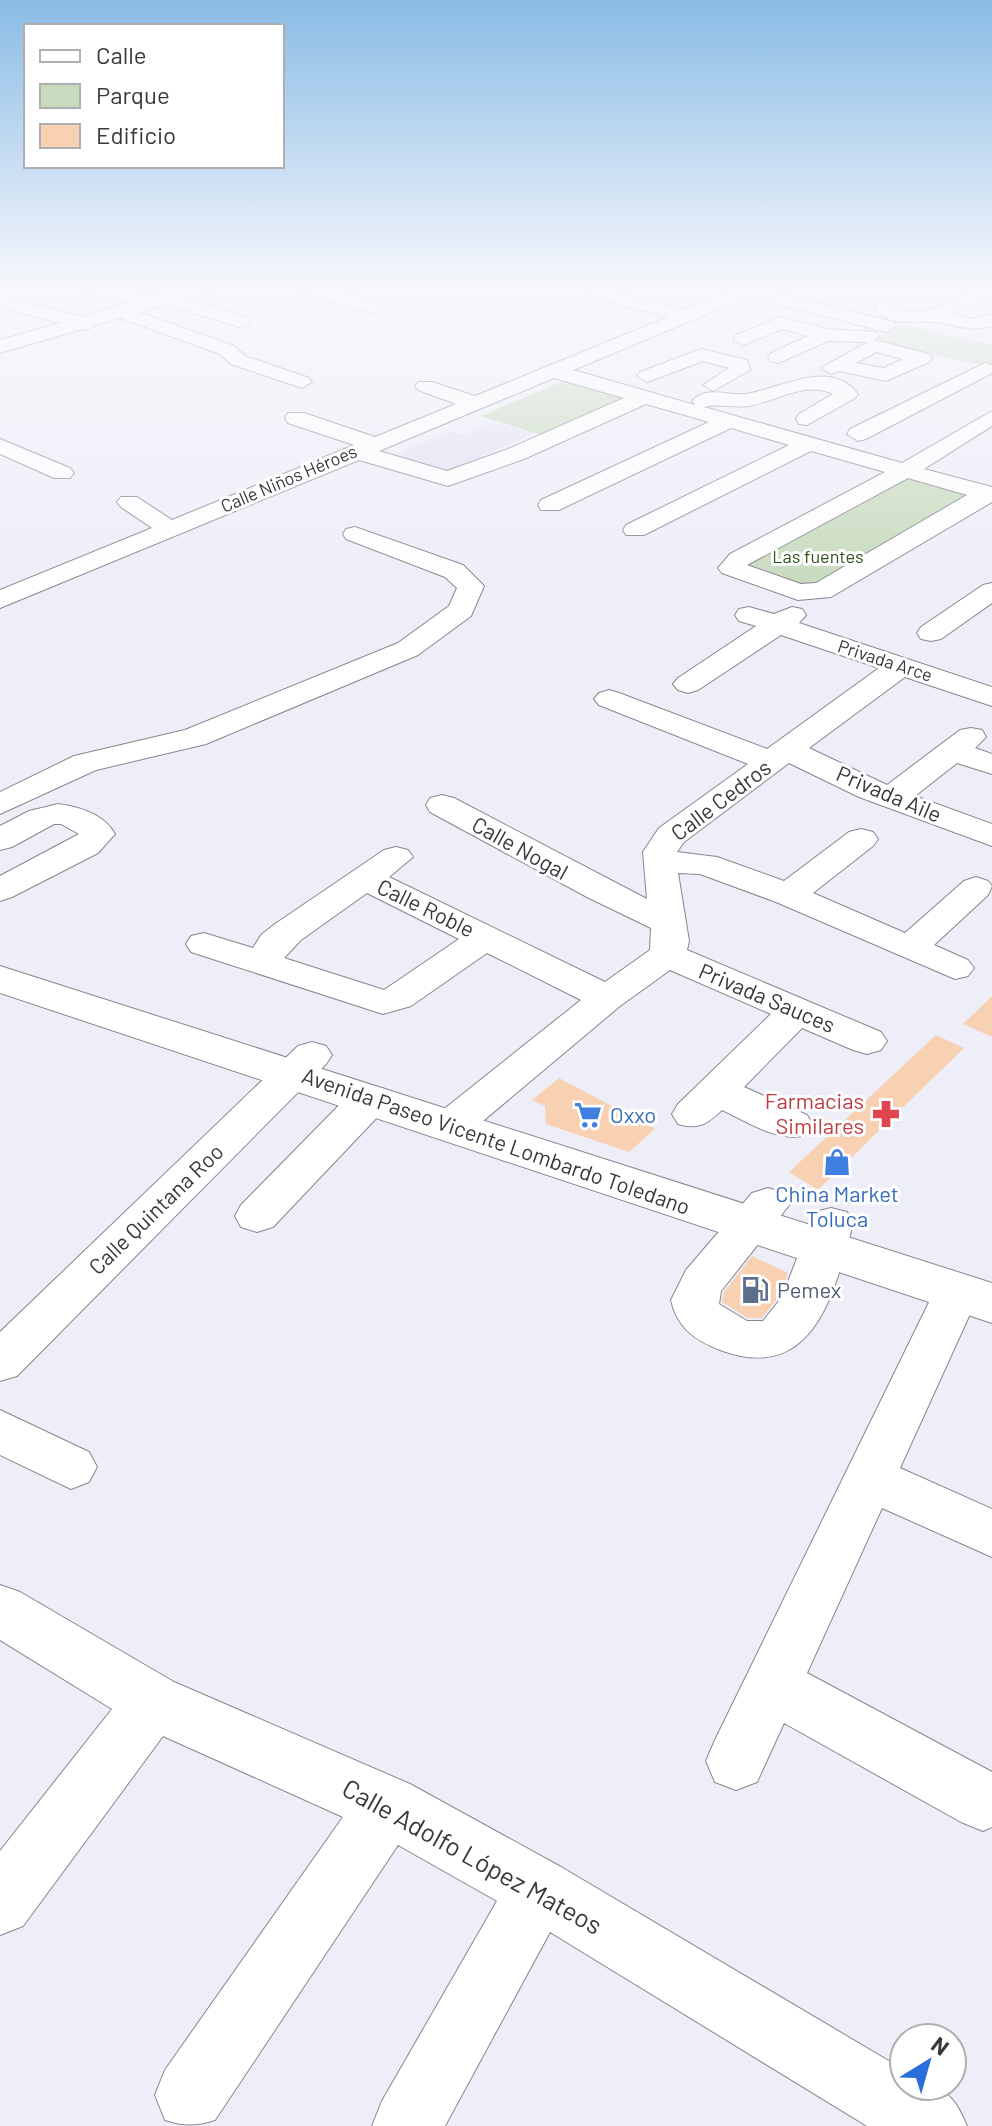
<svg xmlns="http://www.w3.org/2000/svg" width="992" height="2126" viewBox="0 0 992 2126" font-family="Barlow,sans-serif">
  <rect width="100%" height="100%" fill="#eeeef9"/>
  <!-- built -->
  <path fill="#e2e2f5" d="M496 423 533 434 448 471 395 454 451 431 463 435Z"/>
  <!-- green -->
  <path fill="#c8dbbe" d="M901 325 992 345V367L883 344 878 336Z
    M568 379 635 398 546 437 481 416Z
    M908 476 972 495 814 590 746 567Z"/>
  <!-- building -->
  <path fill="#f7d1b2" d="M992 996V1037L963 1024Z
    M936 1035 964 1048 818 1190 789 1172Z
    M559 1078 655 1129 629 1152 546 1124 545 1106 532 1100Z
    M752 1256 788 1273 779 1296 762 1318H748L722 1302 724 1292Z"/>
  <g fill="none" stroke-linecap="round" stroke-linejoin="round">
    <!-- minor casing -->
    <g stroke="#868691" stroke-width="2">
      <path id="minor" d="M78 287H109L157 299 160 303 151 308 81 291Z
        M296 287H324L380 304 382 308 373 314 299 291Z
        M740 287H766L764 290 894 322 896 326 887 332 748 297 573 370 695 405 692 401C706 385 728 396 746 394 781 389 829 357 858 394L855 398 807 425 799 424 796 419 799 414 833 394C805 380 776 402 748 406 733 408 719 403 704 407L902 463 992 411V426L924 469 992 487V502L831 597 798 600 722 573 718 568 730 554 885 472 811 451 644 535H626L623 530 626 525 789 445 731 428 559 510H541L538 505 541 500 709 422 646 404 524 459 448 486 359 460 0 608V590L152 528 121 507 117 502 121 497H137L172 520 354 445 288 423 285 418 288 413H304L375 437 456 404 418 390 415 386 418 382H432L475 396 668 317 589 297 586 293 589 289 595 288 685 310ZM554 378 624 398 508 449 447 471 379 451ZM908 478 967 495 816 583 801 584 747 565Z
        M971 293 977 294 980 298 977 302 951 314 974 319 992 314V326C968 333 958 324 934 322 912 319 892 329 874 308L879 300H891L893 306C919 324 946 299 971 293Z
        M167 294 249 318 251 322 242 328 161 303 158 299 161 295Z
        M0 296 94 320 96 324 87 330 0 307Z
        M122 306 234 346 245 356 309 378 312 382 302 388 231 364 220 354 115 316 113 312 115 308Z
        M780 317 828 329 876 332 879 336 875 340 929 354 932 358 929 362 886 381 840 371 831 374 821 368 868 342 828 341 778 363 771 361 768 357 771 353 808 336 782 329 743 345 733 339 736 335ZM876 352 903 359 884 368 856 363Z
        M701 349 747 360 750 370 713 391 703 385 729 368 703 361 647 382 637 376 640 372Z
        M985 363 992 365V373L866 439 858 441 847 434 850 429Z
        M0 439 70 468 74 473 70 478H54L0 454Z
        M355 527 463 565 484 586 471 616 418 655 206 744 96 770 0 814V792L74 756 185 730 398 643 449 606 457 588 445 577 346 539 343 534 346 529Z
        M992 583V603L941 639 931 641 921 639 917 633 921 627 983 585Z
        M749 607 774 614 792 607 802 609 806 615 799 623 992 687V706L905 677 809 748 887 785 960 730 971 728 982 730 986 737 975 748 992 754V774L957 763 915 796 992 824V846L859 797 789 763 684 842 677 852 717 857 784 881 849 832 861 829 873 832 878 839 873 846 813 893 905 933 964 881 976 877 988 881 992 886 988 895 934 945 968 960 974 968 968 976 955 979 776 902 700 874 678 873 689 941 687 950 881 1032 887 1041 881 1050 867 1054 853 1050 802 1028 744 1087 807 1115 813 1125 807 1135C778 1143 748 1122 722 1110 707 1124 699 1130 678 1124L672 1114 678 1104 771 1014 670 970 620 1006 464 1137 449 1141 434 1137 428 1127 434 1117 581 1000 487 953 411 1006 383 1014 191 952 186 944 191 936 204 933 253 948 261 935 275 924 384 850 396 847 408 850 413 857 389 877 605 982 650 950 651 928 587 897 430 812 426 805 430 798 442 795 454 798 647 899 643 852 659 828 748 764 599 705 594 699 599 693 609 690 619 693 767 749 879 668 781 635 698 690 688 693 678 690 673 684 678 678 756 626 739 621 735 615 739 609ZM367 893 459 939 384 990 284 958 301 940Z
        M58 804C80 807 104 814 115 834L98 853 12 897 0 901V876L79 834 61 824H54L12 847 0 850V826L29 811Z
        M312 1042 326 1046 332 1055 326 1064 17 1376 0 1381V1332L298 1046Z
        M370 1085 385 1089 391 1099 385 1109 273 1227 257 1232 241 1227 235 1216 241 1205 355 1089Z
        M768 1188 784 1193 790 1204 721 1291 719 1304 747 1321H763L782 1297 815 1212 831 1208 847 1212 853 1224C834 1293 814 1385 720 1350 694 1340 677 1327 671 1300L686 1270 752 1193Z
        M957 1274 973 1279 980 1292 900 1468 992 1509V1557L882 1508 807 1673 992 1772V1827L983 1831 961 1822 784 1723 757 1782 736 1790 715 1782 706 1761 715 1740 934 1292 941 1279Z
        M0 1410 89 1452 97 1467 89 1482 71 1489 0 1455Z
        M0 1585 20 1592 174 1682 410 1784 561 1867 904 2070V2086C942 2086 952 2090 967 2126H867L550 1932 445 2126H372L382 2101 497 1901 398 1845 215 2120C196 2126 184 2126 165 2120L155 2095 165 2070 343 1817 163 1736 23 1926 0 1935V1851L112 1709 0 1640Z"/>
    </g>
    <!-- major casing -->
    <g stroke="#868691" stroke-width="2">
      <path id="major" d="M185 287H216L213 291 0 353V340Z
        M0 966 992 1283V1323L0 993Z"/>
    </g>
    <!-- minor -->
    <use href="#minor" fill="#fff" fill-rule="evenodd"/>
    <!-- major -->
    <use href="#major" fill="#fff" fill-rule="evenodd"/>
  </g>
  <!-- sky -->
  <linearGradient id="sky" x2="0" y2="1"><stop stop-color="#89bce5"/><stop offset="0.49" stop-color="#f7f7fc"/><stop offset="1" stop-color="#f7f7fc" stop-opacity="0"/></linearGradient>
  <rect width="992" height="585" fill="url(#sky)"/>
  <!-- icons -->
  <defs>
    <g id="pharmacy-bare" transform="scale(2.16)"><path d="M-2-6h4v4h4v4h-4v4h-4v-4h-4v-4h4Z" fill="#e0444e" stroke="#fff" stroke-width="2.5" paint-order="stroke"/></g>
    <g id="supermarket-bare" transform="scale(2.16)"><path d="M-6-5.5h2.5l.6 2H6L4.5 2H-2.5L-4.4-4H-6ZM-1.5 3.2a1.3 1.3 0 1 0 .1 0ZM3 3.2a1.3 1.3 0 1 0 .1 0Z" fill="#3f7fe0" stroke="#fff" stroke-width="2.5" paint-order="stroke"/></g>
    <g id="shop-bare" transform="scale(2.16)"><path d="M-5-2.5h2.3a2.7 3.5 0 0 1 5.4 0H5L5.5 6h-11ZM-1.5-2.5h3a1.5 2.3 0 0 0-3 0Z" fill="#3f7fe0" stroke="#fff" stroke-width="2.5" paint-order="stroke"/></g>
    <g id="fuel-bare" transform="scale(2.16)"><path d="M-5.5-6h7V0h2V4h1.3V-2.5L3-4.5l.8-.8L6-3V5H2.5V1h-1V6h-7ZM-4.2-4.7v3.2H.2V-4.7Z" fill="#5c6f8a" stroke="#fff" stroke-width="2.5" paint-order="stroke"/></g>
  </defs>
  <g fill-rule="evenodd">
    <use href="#pharmacy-bare" x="886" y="1114"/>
    <use href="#supermarket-bare" x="588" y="1115"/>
    <use href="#shop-bare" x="837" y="1162"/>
    <use href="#fuel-bare" x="755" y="1290"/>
  </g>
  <g text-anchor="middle" stroke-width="6" stroke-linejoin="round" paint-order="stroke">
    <!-- far-street labels -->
    <g font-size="18" fill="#37373c" stroke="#fff">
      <text transform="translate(289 479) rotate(-23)" y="6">Calle Niños Héroes</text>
      <text transform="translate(885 661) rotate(18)" y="6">Privada Arce</text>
    </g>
    <!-- far-park labels -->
    <g font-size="18" fill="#30511c" stroke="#fff">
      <text x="818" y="563">Las fuentes</text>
    </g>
    <!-- street labels -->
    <g font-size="22" fill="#37373c" stroke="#fff">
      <text transform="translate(889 794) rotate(23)" y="8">Privada Aile</text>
      <text transform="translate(721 800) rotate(-37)" y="8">Calle Cedros</text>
      <text transform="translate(520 848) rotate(29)" y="8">Calle Nogal</text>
      <text transform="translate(426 908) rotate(26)" y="8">Calle Roble</text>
      <text transform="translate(767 998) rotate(23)" y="8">Privada Sauces</text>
      <text transform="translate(496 1141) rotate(19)" y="8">Avenida Paseo Vicente Lombardo Toledano</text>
      <text transform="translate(156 1209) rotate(-44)" y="8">Calle Quintana Roo</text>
    </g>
    <!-- health labels -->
    <g font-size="22" fill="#be3a42" stroke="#fff" text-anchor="end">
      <text x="864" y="1109">Farmacias<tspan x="864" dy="25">Similares</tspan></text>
    </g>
    <!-- shop labels -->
    <g font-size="22" fill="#366cbe" stroke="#fff" text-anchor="start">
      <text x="610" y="1123">Oxxo</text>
      <text x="837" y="1202" text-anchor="middle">China Market<tspan x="837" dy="25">Toluca</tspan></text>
    </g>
    <!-- service labels -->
    <g font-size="22" fill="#4e5e75" stroke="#fff" text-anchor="start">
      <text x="777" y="1298">Pemex</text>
    </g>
    <!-- near-street labels -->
    <g font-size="26" fill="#37373c" stroke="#fff">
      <text transform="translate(472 1857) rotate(29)" y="9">Calle Adolfo López Mateos</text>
    </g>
  </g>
  <!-- legend -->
  <rect x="24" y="24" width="260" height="144" fill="#ffffff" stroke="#afafb1" stroke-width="2"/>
  <rect x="40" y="50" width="40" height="12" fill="#ffffff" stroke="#afafb1" stroke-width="2"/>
  <text x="96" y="64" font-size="24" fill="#37373c">Calle</text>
  <rect x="40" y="84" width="40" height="24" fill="#c8dbbe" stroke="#afafb1" stroke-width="2"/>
  <text x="96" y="104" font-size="24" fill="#37373c">Parque</text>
  <rect x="40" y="124" width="40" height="24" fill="#f7d1b2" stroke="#afafb1" stroke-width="2"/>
  <text x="96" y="144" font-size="24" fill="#37373c">Edificio</text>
  <!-- north arrow -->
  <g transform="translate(928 2062) rotate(37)"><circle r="38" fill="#ffffff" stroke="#afafb1" stroke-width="2"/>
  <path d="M0-6L14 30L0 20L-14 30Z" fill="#296eda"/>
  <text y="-12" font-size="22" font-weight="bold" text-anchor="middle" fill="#37373c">N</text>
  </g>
</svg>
